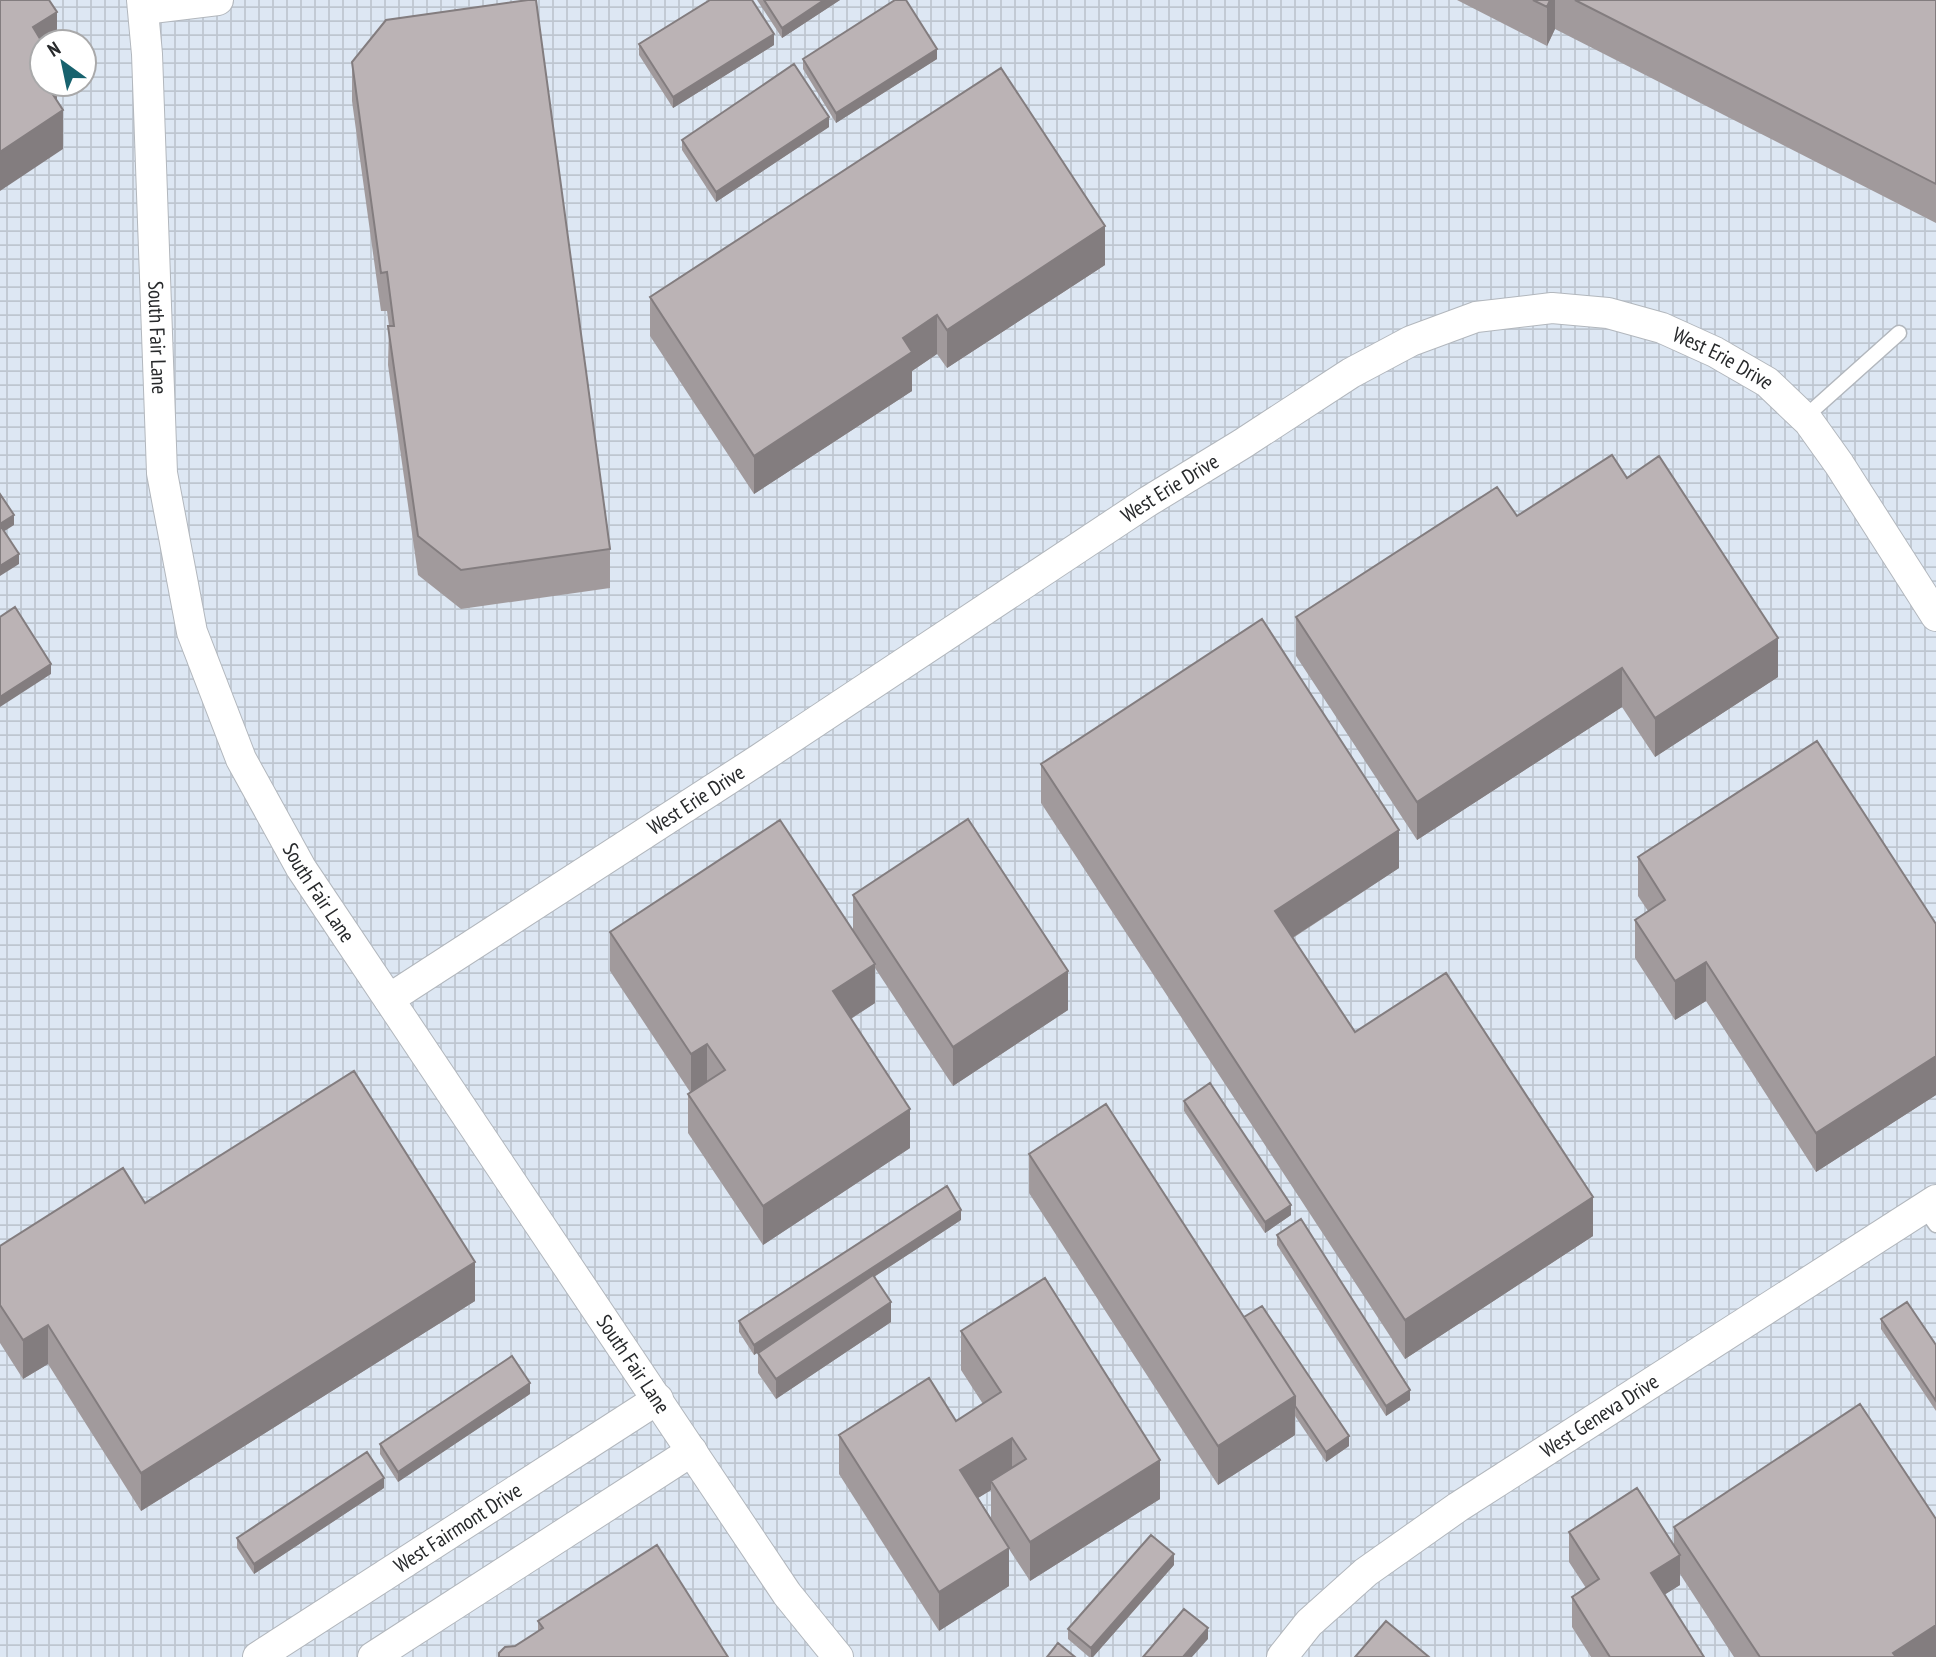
<svg xmlns="http://www.w3.org/2000/svg" width="1936" height="1657" viewBox="0 0 1936 1657" font-family="'PT Sans Narrow',sans-serif">
  <defs>
    <pattern id="industrial-grid" width="8" height="8" patternUnits="userSpaceOnUse" patternTransform="scale(1.75)"><rect width="8" height="8" fill="#dde7f3"/><path d="M0 4h8M4 0v8" fill="none" stroke="#bec6d0"/></pattern>
  </defs>
  <rect width="100%" height="100%" fill="#edf2f8"/>
  <!-- industrial -->
  <path fill="url(#industrial-grid)" fill-rule="evenodd" d="M0 0H1936V1657H0ZM42 42H84V84H42Z"/>
  <g fill="none" stroke-linecap="round" stroke-linejoin="round">
    <!-- service casing -->
    <g stroke="#b2b7bd" stroke-width="17">
      <path id="service" d="M1804 418 1899 333
        M1924 1208 1936 1225"/>
    </g>
    <!-- minor casing -->
    <g stroke="#b2b7bd" stroke-width="32">
      <g id="minor">
        <path id="s1" d="M142 0 147 54 162 473 192 632 241 759 301 868 787 1594 838 1657"/>
        <path d="M144 9 218 0"/>
        <path id="s2" d="M389 999 758 760 1147 502 1242 444 1351 373 1411 341 1476 317 1552 308 1608 313 1662 328 1715 352 1767 382 1809 422 1839 464 1936 616"/>
        <path id="s3" d="M258 1657 658 1399"/>
        <path d="M373 1657 692 1451"/>
        <path id="s4" d="M1282 1657 1309 1623 1366 1572 1458 1507 1936 1200"/>
      </g>
    </g>
    <!-- service -->
    <use href="#service" stroke="#fff" stroke-width="14"/>
    <!-- minor -->
    <use href="#minor" stroke="#fff" stroke-width="30"/>
  </g>
  <!-- wall -->
  <path fill="#a19a9c" fill-rule="evenodd" d="M757 0H840L782 38Z
    M1457 0H1936V223L1555 29 1547 46Z
    M639 44 774 45 673 108 639 55Z
    M803 59H937L836 123 803 69Z
    M352 62 610 549V588L461 609 418 575 388 365 389 326 387 311H381L352 101Z
    M829 127 716 202 682 150V140Z
    M1105 265 947 368 937 354 912 371V391L754 494 650 336V297Z
    M1517 516 1778 677 1655 757 1622 707 1417 840 1296 656V617Z
    M1041 764 1399 868 1293 938 1355 1032 1593 1236 1405 1359 1041 803Z
    M1638 857 1936 924V1095L1816 1172 1706 1001 1675 1020 1635 958V920L1648 911 1638 896Z
    M853 895 1068 1010 953 1086 875 968V1003L851 1019 910 1148 763 1245 688 1133V1094L690 1092 610 971V932L853 931Z
    M1184 1101 1291 1215 1265 1233 1184 1111Z
    M1029 1154 1244 1317 1349 1446 1326 1462 1295 1416V1435L1218 1485 1029 1193Z
    M145 1203 475 1301 141 1511 48 1364 23 1379 0 1343V1246Z
    M961 1220 874 1277 891 1322 776 1399 758 1373V1353L785 1335 754 1355 739 1332V1321Z
    M1277 1235 1410 1400 1386 1416 1277 1245Z
    M1881 1319 1936 1345V1411L1881 1329Z
    M961 1331 1160 1499 1030 1581 1009 1549V1586L939 1631 839 1474V1435L956 1421 983 1404 961 1370ZM991 1490V1518L978 1498Z
    M530 1394 398 1482 380 1454V1444Z
    M384 1488 254 1574 237 1548V1538Z
    M1674 1527 1936 1657H1734L1680 1574V1585L1664 1595 1704 1657H1591L1572 1627V1597L1586 1588 1569 1562V1532L1674 1546Z
    M1174 1565 1093 1657H1089L1068 1639V1629Z
    M538 1621 728 1657 515 1646 538 1631Z"/>
  <!-- shaded-wall -->
  <path fill="#837d7f" d="M824 0H840L782 38V28Z
    M1550 0H1555V29L1547 46V7Z
    M57 12V42H42L33 27Z
    M774 34V45L673 108V97Z
    M937 49V59L836 123V113Z
    M42 75V84H57V104L41 115V76Z
    M63 110V149L0 191V152Z
    M829 117V127L716 202V192Z
    M1105 226V265L947 368V330Z
    M937 315V354L912 371V391L754 494V456L903 338Z
    M14 515V525L0 534V524Z
    M19 554V564L0 576V566Z
    M1778 638V677L1655 757V718Z
    M51 664V674L0 707V697Z
    M1622 668V707L1417 840V802Z
    M1399 830V868L1275 949V911Z
    M1706 962V1001L1675 1020V981Z
    M875 964V1003L833 1030V991Z
    M1068 971V1010L953 1086V1047Z
    M707 1044V1083L691 1093V1054Z
    M1936 1056V1095L1816 1172V1133Z
    M910 1109V1148L763 1245V1206Z
    M1593 1197V1236L1405 1359V1320Z
    M1291 1205V1215L1265 1233V1222Z
    M961 1210V1220L754 1355V1345Z
    M475 1262V1301L141 1511V1473Z
    M891 1302V1322L776 1399V1379Z
    M48 1325V1364L23 1379V1340Z
    M530 1383V1394L398 1482V1472Z
    M1410 1390V1400L1386 1416V1406Z
    M1295 1396V1435L1218 1485V1446Z
    M1349 1436V1446L1326 1462V1452Z
    M1012 1438V1476L991 1481V1490L960 1509V1470Z
    M1160 1460V1499L1030 1581V1542Z
    M384 1478V1488L254 1574V1564Z
    M1009 1548V1586L939 1631V1592Z
    M1174 1554V1565L1093 1657H1091V1648Z
    M1680 1555V1585L1651 1603V1573Z
    M1936 1625V1657H1893V1653Z
    M1208 1628V1639L1192 1657H1183Z"/>
  <!-- building -->
  <path fill="#bbb3b5" stroke="#837d7f" stroke-width="2" d="M0 0H49L57 12 33 27 42 42V75L41 76 42 78V84H46L63 110 0 152Z
    M528 0H536L610 549 461 570 418 536 388 326H394L387 272 381 273 352 62 386 20Z
    M710 0H752L774 34 673 97 639 44Z
    M764 0H824L782 28Z
    M895 0H906L937 49 836 113 803 59Z
    M1533 0H1550L1547 7Z
    M1575 0H1936V184Z
    M794 64 829 117 716 192 682 140Z
    M1001 68 1105 226 947 330 937 315 903 338 912 352 754 456 650 297Z
    M1612 455 1627 478 1659 456 1778 638 1655 718 1622 668 1417 802 1296 617 1497 487 1517 516Z
    M0 494 14 515 0 524Z
    M0 525 19 554 0 566Z
    M15 607 51 664 0 697V617Z
    M1262 619 1399 830 1275 911 1355 1032 1446 973 1593 1197 1405 1320 1041 764Z
    M1817 741 1936 924V1056L1816 1133 1706 962 1675 981 1635 920 1665 900 1638 857Z
    M968 819 1068 971 953 1047 853 895Z
    M780 820 875 964 833 991 910 1109 763 1206 688 1094 725 1070 707 1044 691 1054 610 932Z
    M354 1071 475 1262 141 1473 48 1325 23 1340 0 1305V1246L123 1168 145 1203Z
    M1210 1083 1291 1205 1265 1222 1184 1101Z
    M1106 1104 1295 1396 1218 1446 1029 1154Z
    M947 1186 961 1210 754 1345 739 1321Z
    M1301 1219 1410 1390 1386 1406 1277 1235Z
    M873 1275 891 1302 776 1379 758 1353Z
    M1045 1278 1160 1460 1030 1542 991 1481 1026 1459 1012 1438 960 1470 1009 1548 939 1592 839 1435 929 1378 956 1421 1001 1392 961 1331Z
    M1907 1302 1936 1345V1401L1881 1319Z
    M1262 1306 1349 1436 1326 1452 1295 1406V1396L1244 1317Z
    M512 1356 530 1383 398 1472 380 1444Z
    M1860 1404 1936 1519V1625L1893 1653 1896 1657H1760L1674 1527Z
    M367 1452 384 1478 254 1564 237 1538Z
    M1637 1488 1680 1555 1651 1573 1704 1657H1610L1572 1597 1599 1579 1569 1532Z
    M1151 1535 1174 1554 1091 1648 1068 1629Z
    M657 1545 728 1657H499V1653L505 1647 515 1646 543 1628 538 1621Z
    M1184 1609 1208 1628 1183 1657H1143Z
    M1386 1621 1429 1657H1355Z
    M1058 1643 1075 1657H1047Z"/>
  <g text-anchor="middle" stroke-width="5" stroke-linejoin="round" paint-order="stroke">
    <!-- street labels -->
    <g font-size="21" fill="#27292b" stroke="#fff">
      <text dy="7" stroke="none"><textPath href="#s1" startOffset="338">South Fair Lane</textPath></text>
      <text dy="7" stroke="none"><textPath href="#s2" startOffset="1542">West Erie Drive</textPath></text>
      <text dy="7" stroke="none"><textPath href="#s2" startOffset="933">West Erie Drive</textPath></text>
      <text dy="7" stroke="none"><textPath href="#s2" startOffset="366">West Erie Drive</textPath></text>
      <text dy="7" stroke="none"><textPath href="#s1" startOffset="926">South Fair Lane</textPath></text>
      <text dy="7" stroke="none"><textPath href="#s1" startOffset="1493">South Fair Lane</textPath></text>
      <text dy="7" stroke="none"><textPath href="#s4" startOffset="401">West Geneva Drive</textPath></text>
      <text dy="7" stroke="none"><textPath href="#s3" startOffset="238">West Fairmont Drive</textPath></text>
    </g>
  </g>
  <!-- north arrow -->
  <g transform="translate(63 63) rotate(327)"><circle r="33" fill="#ffffff" stroke="#a9a9aa" stroke-width="2"/>
  <path d="M0-5L12 26L0 18L-12 26Z" fill="#17626e"/>
  <text y="-10" font-size="19" font-weight="bold" text-anchor="middle" fill="#27292b">N</text>
  </g>
</svg>
